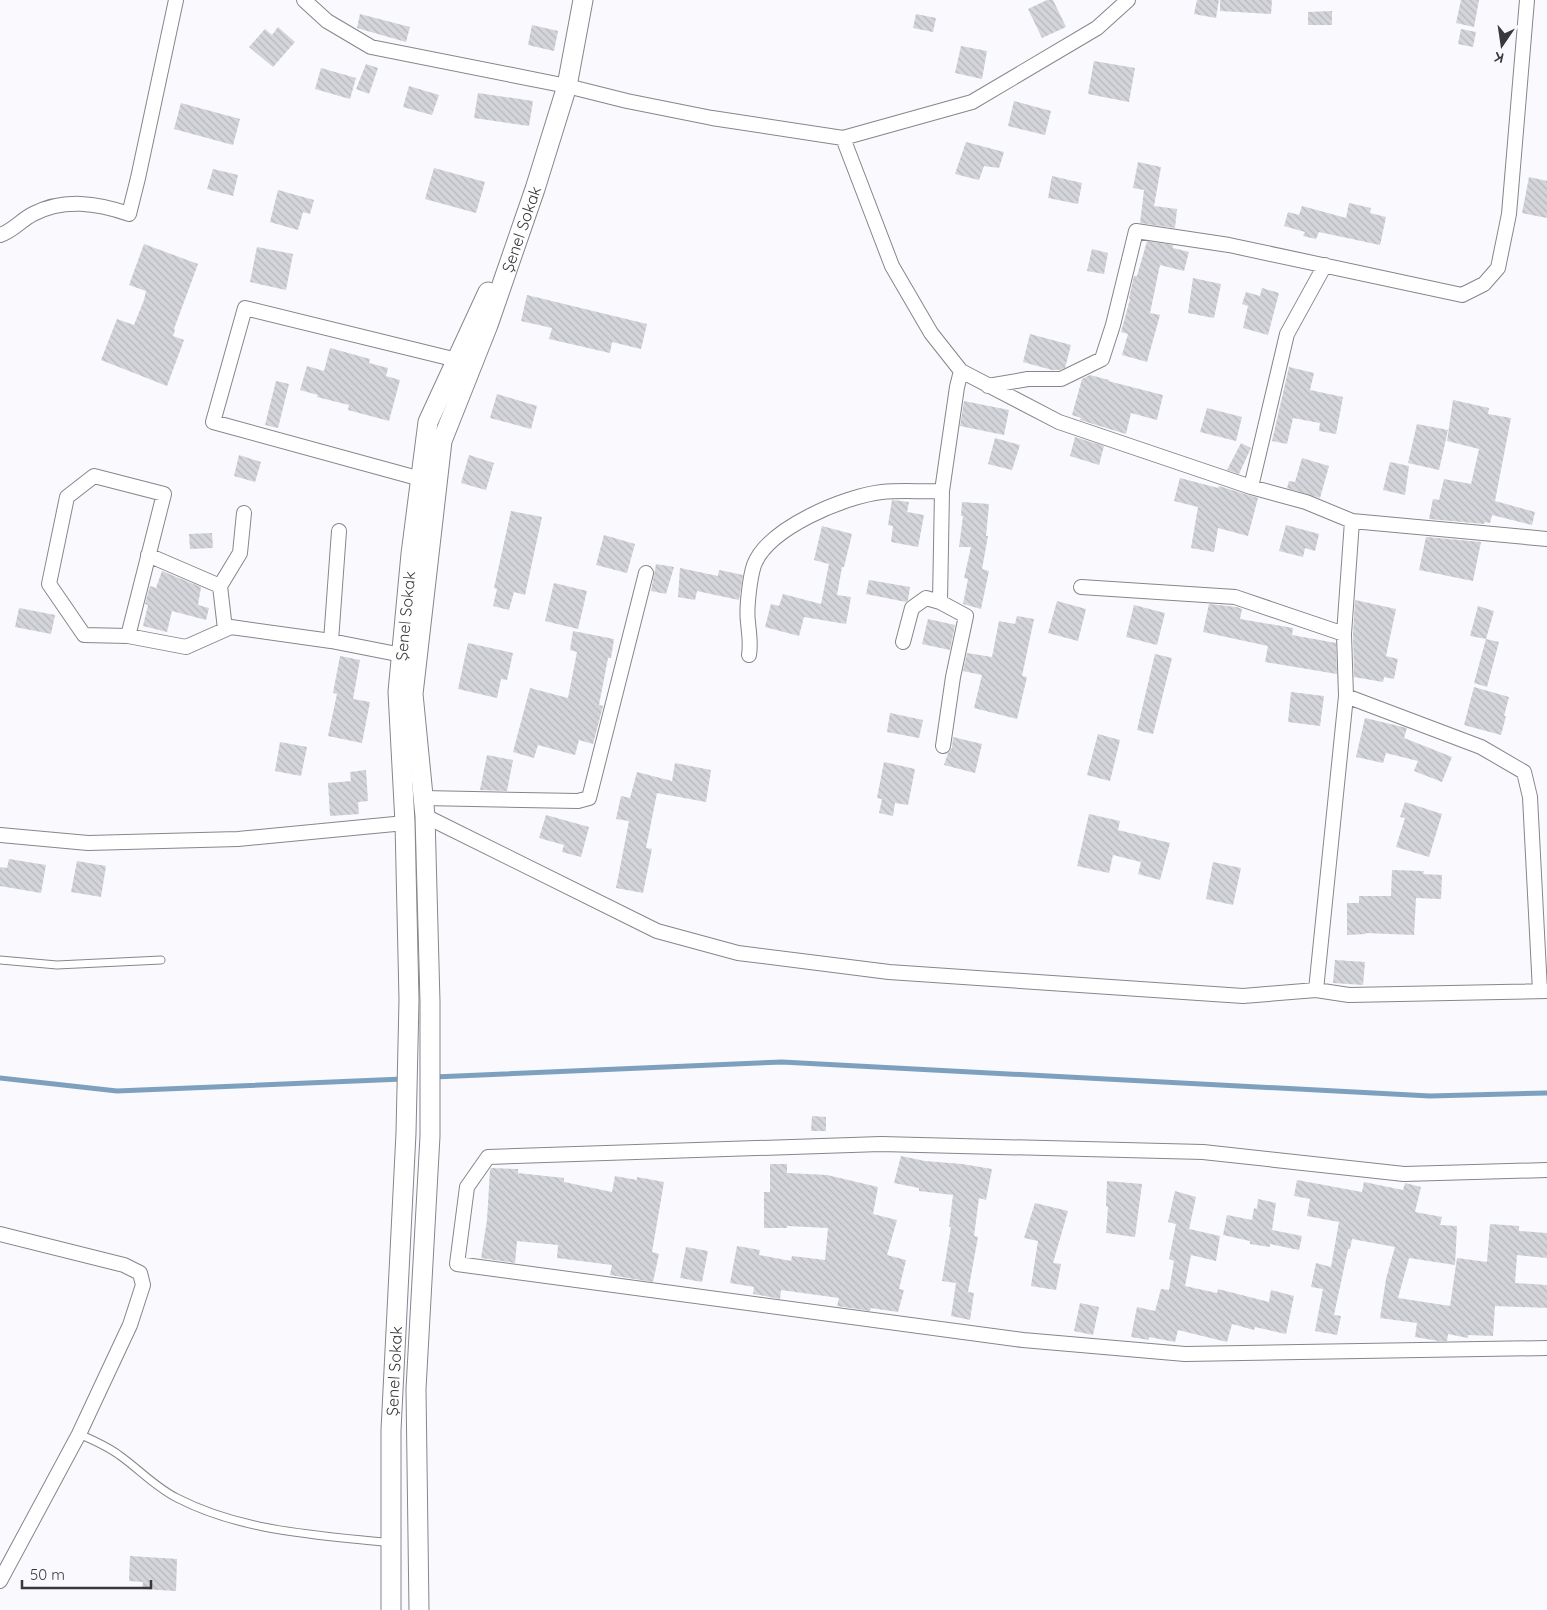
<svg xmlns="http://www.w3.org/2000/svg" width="1547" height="1610" viewBox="0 0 1547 1610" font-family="Quicksand,sans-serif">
  <defs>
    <pattern id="building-back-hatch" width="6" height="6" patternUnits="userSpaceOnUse" patternTransform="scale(1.25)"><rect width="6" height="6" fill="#d3d5da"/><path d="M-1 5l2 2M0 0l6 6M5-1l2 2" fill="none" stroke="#b6b8bc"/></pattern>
  </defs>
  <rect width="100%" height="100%" fill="#f9f9fe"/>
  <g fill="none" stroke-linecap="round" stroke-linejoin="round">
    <!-- stream -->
    <path stroke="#7da0bf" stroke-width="5" d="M434 1077 782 1062 1430 1096 1547 1093
      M0 1078 117 1091 403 1079"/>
  </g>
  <!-- building -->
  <path fill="url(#building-back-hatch)" d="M1047 0H1053L1066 27 1042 38 1028 9Z
    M1197 0H1219L1216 18 1194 14Z
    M1220 0H1272L1271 14 1220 11Z
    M1461 0H1479L1474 27 1456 23Z
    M1332 11V25H1308V12Z
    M360 14 410 27 406 42 357 28Z
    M916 14 936 18 933 32 913 28Z
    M532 25 558 31 554 51 528 45Z
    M278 27 295 42 273 67 249 47 265 29 272 35Z
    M1461 29 1476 32 1473 47 1458 44Z
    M961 46 987 51 982 79 955 73Z
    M1094 61 1135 68 1129 102 1088 94Z
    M366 64 378 68 369 94 356 89Z
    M321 68 356 78 350 99 315 89Z
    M409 86 439 95 432 115 403 107Z
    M478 93 533 101 529 126 474 118Z
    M1014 101 1051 111 1045 135 1008 126Z
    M181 103 240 119 233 145 174 129Z
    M966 142 1004 152 999 168 984 166 979 180 955 174Z
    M1138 162 1161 167 1154 206 1177 209 1175 228 1140 223 1144 190 1133 188Z
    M434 168 485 182 476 213 425 199Z
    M213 169 238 175 233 196 207 189Z
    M1052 176 1082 183 1078 204 1048 198Z
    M1529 177 1547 181V218L1522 213Z
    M278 190 314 200 310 214 303 212 298 230 270 222Z
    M1349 203 1371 208 1370 213 1386 217 1380 245 1319 232 1316 239 1303 236 1305 232 1284 226 1288 212 1299 215 1302 206 1346 218Z
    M1147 241 1173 245V248L1189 252 1184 271 1160 265 1150 313 1160 315 1147 362 1122 355 1128 334 1121 332 1130 299 1129 298 1134 276H1137Z
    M144 244 198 264 174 329 175 330 173 336 184 340 167 386 101 360 117 319 134 325 144 300 146 291 129 285Z
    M257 247 293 254 286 290 250 282Z
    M1092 249 1108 253 1104 274 1087 271Z
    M1193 278 1221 284 1214 318 1188 313Z
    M1262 288 1279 293 1268 335 1243 328 1248 306 1242 304 1246 292 1260 296Z
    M527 295 647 324 641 349 612 342 610 353 549 339 552 328 521 321Z
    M1030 334 1071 345 1065 368 1059 370H1052L1023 362Z
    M330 348 370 359 369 363 388 368 386 376 400 380 389 421 348 410 349 405 317 397 318 395 300 390 307 366 324 371Z
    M1289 367 1314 373 1310 390 1343 397 1336 434 1319 431 1320 423 1293 418 1287 444 1272 441Z
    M1090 375 1109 380 1108 381 1163 395 1157 420 1131 413 1126 434 1080 420 1081 418 1072 415 1082 379Z
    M276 381 289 384 278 428 265 425Z
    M497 394 537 406 531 429 490 418Z
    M1453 400 1489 408 1488 414 1511 418 1495 501 1535 512 1532 525 1492 515 1490 523 1485 522 1484 524 1429 519 1433 499 1439 500 1444 479 1471 484 1479 449 1447 441Z
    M964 401 1009 410 1004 435 960 426Z
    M1207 408 1242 417 1236 441 1200 432Z
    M1417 424 1448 430 1439 470 1408 463Z
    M1075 437 1104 446 1099 465 1070 456Z
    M995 438 1020 445 1012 470 988 464Z
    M1241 443 1251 448 1239 474 1227 470Z
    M239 455 261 462 255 482 234 476Z
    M469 455 494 463 486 490 461 483Z
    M1302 458 1329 466 1320 498 1287 488 1289 481 1295 482Z
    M1390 462 1409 466 1405 495 1383 490Z
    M1180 478 1218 488 1219 486 1258 498 1248 536 1218 528 1214 552 1191 548 1198 507 1174 501Z
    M892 500 909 502 907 512 924 515 918 547 891 542 893 526 888 525Z
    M962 502 989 504 986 536H988L982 569 989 571 981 609 963 604 968 579 964 578 971 547H959L963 516H961Z
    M511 511 542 517 525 595 514 592 509 610 493 606 497 589 494 588Z
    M1286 525 1319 534 1315 551 1305 548 1303 557 1279 551Z
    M822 526 852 534 844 567H842L837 595 851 597 846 624 804 617 799 636 765 627 771 604 779 606 783 594 821 604 829 564 814 560Z
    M212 533 213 548 190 549 189 534Z
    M604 535 635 544 627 573 596 565Z
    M1426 537 1481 542 1473 581 1419 570Z
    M656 564 674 567 666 594 651 591Z
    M680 568 718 576 719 570 743 575 739 600 697 591 695 600 678 597Z
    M162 571 201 587 198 605 209 608 206 620 172 611 167 632 143 626 148 605 145 604 150 586 156 588Z
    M869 580 910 587 908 600 906 602 866 594Z
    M554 583 587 591 578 629 545 621Z
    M1355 600 1396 609 1386 656 1398 659 1394 679 1384 677 1383 682 1354 677 1353 634Z
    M1057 601 1086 609 1078 641 1048 633Z
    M1209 604 1237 607 1242 609 1240 619 1293 628 1292 635 1336 643 1337 674 1265 662 1268 646 1203 632Z
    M1134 605 1165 613 1157 645 1126 637Z
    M1478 606 1494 611 1486 639 1470 636Z
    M19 608 55 615 51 634 15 627Z
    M1017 616 1034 619 1022 676 1027 677 1017 719 974 708 982 675 963 671 967 653 992 657 999 621 1015 624Z
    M928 619 955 625 950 650 922 644Z
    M573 631 614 639 611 658H608L599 705 603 706 593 744 579 740 575 755 538 745 534 758 513 752 530 688 568 698 577 652 570 650Z
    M1486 639 1499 642 1487 687 1474 683Z
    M468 643 513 653 507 680 501 679 497 698 458 689Z
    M1155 654 1172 658 1153 734 1137 730Z
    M340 656 360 660 353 699 370 702 362 743 328 736 337 694 333 693Z
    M1474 687 1509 697 1504 716H1506L1501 735 1464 725Z
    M1291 692 1324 696 1320 726 1288 722Z
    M890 713 923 720 919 738 887 732Z
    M1365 718 1407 728 1404 738 1452 757 1442 782 1414 771 1418 761 1386 753 1383 763 1356 757Z
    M1098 734 1120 740 1110 781 1087 775Z
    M953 737 982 744 975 773 944 765 948 753 952 748Z
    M280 742 307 747 301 776 275 771Z
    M487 755 513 760 507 791 480 790Z
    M884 762 915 769 908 805 895 803 893 816 879 813 882 799 877 798Z
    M675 763 711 770 706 802 657 793 646 848 652 849 643 893 616 888 629 821 616 819 621 796 630 798 637 772 672 781Z
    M366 770 368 801 358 802 359 814 330 816 328 783 351 781 350 772Z
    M1405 802 1442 814 1429 857 1396 847 1405 818 1400 817Z
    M1089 814 1120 821 1118 830 1170 843 1160 880 1138 874 1141 862 1113 855 1109 873 1077 866Z
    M546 815 589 827 581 857 562 852 564 845 539 838Z
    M9 859 46 865 41 893 0 886V867L7 868Z
    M77 861 106 866 101 897 71 892Z
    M1213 862 1241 868 1233 905 1206 899Z
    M1392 870 1424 871 1423 874 1442 875 1441 899 1416 898 1414 935 1366 933V934L1347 935V903H1359V896H1391Z
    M1335 960 1365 962 1363 985 1333 983Z
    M812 1116 826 1117V1131H811Z
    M901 1156 925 1161 962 1164 992 1169 986 1200 979 1198 974 1236 978 1237 968 1292 974 1293 970 1320 951 1316 956 1283 942 1281 951 1227H949L953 1195 919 1191V1188L894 1183Z
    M770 1164H787V1173L827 1175 878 1187 873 1214 897 1220 887 1255 906 1260 899 1289 904 1290 898 1312 871 1308 870 1311 837 1306 839 1298 781 1290 780 1299 765 1296 753 1294 754 1287 730 1283 737 1246 760 1250 759 1255 791 1261 792 1256 825 1260 828 1228 787 1226V1228H764V1192H770Z
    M491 1168 518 1169V1173L564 1178V1182L612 1192 615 1176 637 1180V1177L664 1182 652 1252 659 1254 653 1282 610 1275 612 1265 557 1258 558 1245 517 1241 515 1263 481 1258 487 1220 490 1170Z
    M1297 1180 1362 1192 1364 1182 1403 1190 1405 1183 1421 1187 1415 1212 1442 1217 1440 1225 1457 1226 1455 1265 1409 1258 1398 1298 1450 1306 1457 1258 1487 1262 1490 1224 1519 1226V1231L1547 1233V1258L1517 1255 1515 1283 1547 1285V1308L1495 1306 1493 1336 1468 1335V1338L1448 1334 1447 1341H1439L1415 1337 1417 1323 1380 1318 1386 1279 1395 1247 1352 1239 1350 1249H1348L1334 1315 1341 1316 1337 1335 1315 1331 1323 1289 1311 1287 1316 1263 1331 1267 1339 1222 1307 1216 1310 1199 1294 1196Z
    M1107 1181 1142 1184 1135 1237 1106 1233 1108 1207 1106 1206Z
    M1175 1191 1196 1197 1189 1229 1220 1236 1216 1261 1191 1255 1185 1286 1217 1293 1218 1289 1269 1302 1271 1290 1294 1296 1286 1334 1255 1327 1254 1330 1232 1324 1227 1342 1178 1330 1175 1342 1149 1337V1340L1131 1337 1137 1307 1155 1311 1161 1289 1169 1290 1174 1261 1169 1259 1176 1224 1168 1222Z
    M1258 1199 1276 1203 1272 1230 1302 1236 1299 1250 1270 1244V1247L1250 1244V1241L1223 1235 1227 1215 1252 1220 1254 1208 1257 1209Z
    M1035 1203 1068 1211 1053 1263 1061 1264 1056 1290 1031 1286 1038 1241 1024 1238Z
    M686 1247 708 1251 702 1282 680 1278Z
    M1080 1303 1099 1307 1093 1335 1074 1331Z
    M130 1556 177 1559 176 1591 142 1589 143 1582 129 1581Z"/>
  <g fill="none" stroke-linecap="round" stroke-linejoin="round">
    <!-- lane casing -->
    <g stroke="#86868b" stroke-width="9">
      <path id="lane" d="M0 960 57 965 161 960
        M79 1434C93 1440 107 1446 119 1455 139 1469 155 1487 177 1498 243 1532 318 1535 391 1543"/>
    </g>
    <!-- street casing -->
    <g stroke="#86868b" stroke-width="16">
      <path id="street" d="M304 0 327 21 371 47 567 86 627 101 712 118 843 138 972 102 1097 28 1128 0
        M843 138 892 266 931 333 961 371 1059 422 1251 487 1306 502 1352 521 1547 539
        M0 235C13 231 21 220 33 214 64 198 97 203 129 214L138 178 176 0
        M988 386 1028 379H1061L1102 359 1113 325 1136 231 1229 245 1462 295 1484 284 1498 268 1509 214 1527 0
        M421 479 213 422 245 308 457 360
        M1251 487 1287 334 1325 265
        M339 531 331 641 402 655
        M148 555 220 586 225 629
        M220 586 240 553 244 513
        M1081 587 1235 597 1344 634
        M940 602 942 491 957 387 961 371
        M128 636 164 494 94 476 67 497 49 584 84 635 128 636 186 647 231 627 331 641
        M903 642 912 608 926 598 940 602 966 616 953 677 943 746
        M749 655C751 642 749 635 748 622 746 609 750 577 754 565 768 528 845 496 882 492 902 490 922 492 942 491
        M1346 696 1481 747 1524 772 1530 797 1540 991
        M423 798 578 801 589 798 646 573
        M425 816 657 931 738 953 889 972 1243 996 1316 990 1349 995 1547 991
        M0 835 88 843 238 839 405 823
        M1316 990 1346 696 1344 634 1352 521
        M1547 1170 1404 1174 1203 1152 881 1144 488 1157 467 1187 457 1264 1023 1340 1185 1354 1547 1348
        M0 1234 124 1265 140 1273 143 1285 130 1325 79 1434 0 1581"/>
    </g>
    <!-- secondary casing -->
    <g stroke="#86868b" stroke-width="21">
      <g id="secondary">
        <path id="s1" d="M391 1610V1430L406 1133 409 1000 405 823 398 692 411 554 428 422 488 292"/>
        <path id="s2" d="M419 1610 416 1389 430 1136V1002L425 816 413 694 442 441 488 325 535 189 567 86 583 0"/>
      </g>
    </g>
    <!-- lane -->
    <use href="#lane" stroke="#fff" stroke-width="7"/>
    <!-- street -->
    <use href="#street" stroke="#fff" stroke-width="14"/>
    <!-- secondary -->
    <use href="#secondary" stroke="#fff" stroke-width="19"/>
  </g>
  <g text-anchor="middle" stroke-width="5" stroke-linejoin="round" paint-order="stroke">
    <!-- street labels -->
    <g font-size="16" fill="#39393b" stroke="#f9f9fe">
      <text dy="6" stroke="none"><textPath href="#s2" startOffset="1398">Şenel Sokak</textPath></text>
      <text dy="6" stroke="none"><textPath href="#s1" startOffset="995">Şenel Sokak</textPath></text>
      <text dy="6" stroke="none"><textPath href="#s1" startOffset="239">Şenel Sokak</textPath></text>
    </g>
  </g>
  <!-- north arrow -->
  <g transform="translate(1502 45) rotate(193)" stroke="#f9f9fe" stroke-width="4" paint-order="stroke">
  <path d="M0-4L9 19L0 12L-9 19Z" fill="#39393b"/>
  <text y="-8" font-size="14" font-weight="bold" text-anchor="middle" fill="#39393b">K</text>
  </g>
  <!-- scale -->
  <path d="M22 1580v8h129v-8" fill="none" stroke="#39393b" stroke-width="2.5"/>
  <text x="30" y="1580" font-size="15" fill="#39393b" stroke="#f9f9fe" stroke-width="4" paint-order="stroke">50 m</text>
</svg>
